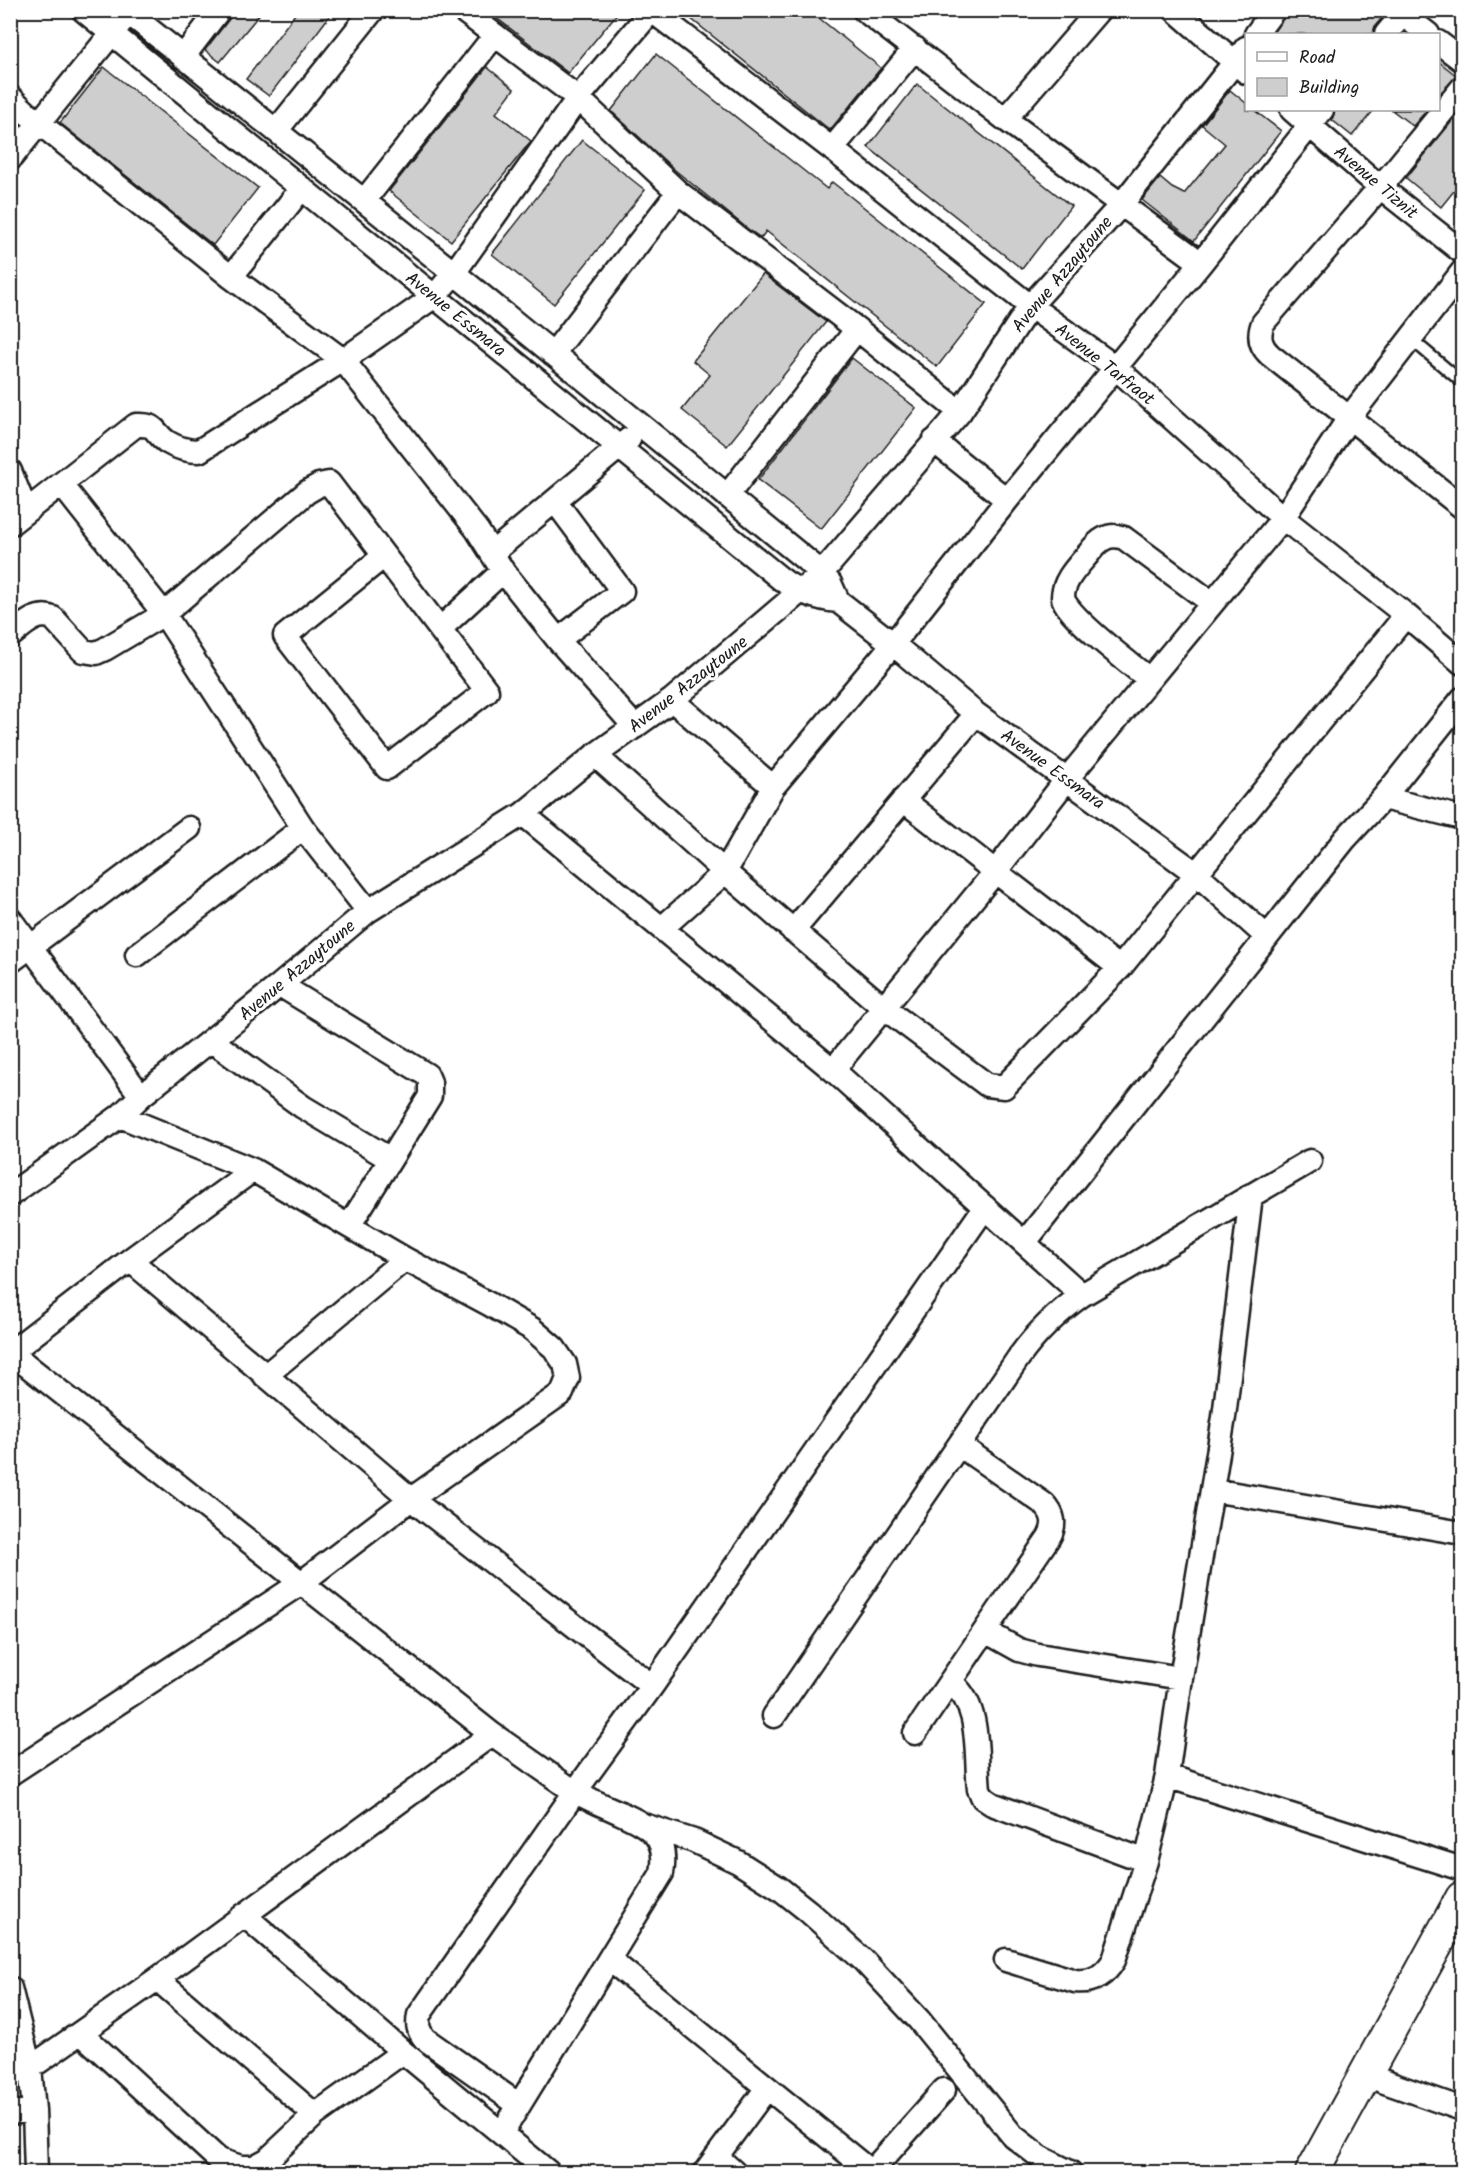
<svg xmlns="http://www.w3.org/2000/svg" width="1473" height="2183" viewBox="0 0 1473 2183" font-family="Kalam,sans-serif">
  <rect width="100%" height="100%" fill="#fff"/>
  <filter id="ink" filterUnits="userSpaceOnUse"><feTurbulence type="fractalNoise" baseFrequency=".0167" numOctaves="2"/><feDisplacementMap in="SourceGraphic" scale="12" xChannelSelector="R" yChannelSelector="G"/><feConvolveMatrix kernelMatrix="1 2 1 2 8 2 1 2 1" color-interpolation-filters="sRGB"/></filter>
  <g filter="url(#ink)">
    <!-- building -->
    <path fill="#cecece" stroke="#1c1c1c" stroke-width="1.5" d="M232 10H263L220 62 205 50 230 18Z
      M298 10H334L269 96 246 79Z
      M486 10H620L568 73Z
      M680 10H809L881 68 830 130Z
      M1289 10H1372L1382 18 1375 26 1373 34H1272Z
      M656 54 827 189 832 182 986 304 937 367 766 231 761 238 748 229 676 171 611 111Z
      M1438 61 1457 76 1438 95Z
      M104 67 258 188 213 245 60 123Z
      M487 67 514 89 496 113 531 141 451 241 389 191Z
      M917 84 1071 206 1022 269 868 147Z
      M1230 90 1246 103V110H1254L1281 131 1194 241 1142 200 1160 178 1172 188 1184 194 1225 144 1202 125Z
      M1462 109V181L1441 207 1406 178Z
      M1335 110H1374L1352 136 1332 120Z
      M1392 110H1427L1413 126Z
      M582 140 645 190 554 304 492 254Z
      M763 274 826 322 727 446 682 410 710 375 693 361Z
      M852 358 916 408 821 529 758 480Z"/>
    <g fill="none" stroke-linecap="round" stroke-linejoin="round">
      <!-- lane casing -->
      <g stroke="#1c1c1c" stroke-width="15">
        <path id="lane" d="M1411 339 1462 382"/>
      </g>
      <!-- street casing -->
      <g stroke="#1c1c1c" stroke-width="27">
        <path id="street" d="M83 10 781 579C798 592 816 599 838 601
          M125 10 454 273 816 568 830 583 838 601 893 644 976 714 1197 874 1267 937
          M462 10 578 98 678 192 857 329 960 412
          M651 10 832 149 1030 306 1115 367 1283 518 1406 615 1462 663
          M864 10 1005 119 1201 263
          M1175 10 1246 72
          M1397 10 1428 34
          M1256 34 1274 10
          M1386 34 1402 15
          M1438 42 1462 60
          M183 57 219 10
          M1462 88 1394 171 1263 323C1258 336 1260 346 1270 355L1462 507
          M10 97 28 114 231 277 343 360 477 530 503 571 558 640 635 727
          M1292 110 1380 187 1462 252
          M1005 119 1099 10
          M276 131 373 10
          M832 149 915 48
          M10 159 121 22
          M364 201 495 35
          M231 277 302 188
          M553 354 678 192
          M934 441 1007 500
          M10 471 26 511
          M62 485 164 614 303 828 368 911
          M727 496 857 329
          M555 501 622 591 558 640
          M10 524 136 425C158 424 152 431 167 442 177 448 188 451 199 451L343 360 435 296 454 273 578 98 652 10
          M492 553 629 439
          M440 629 503 571
          M10 636C23 626 36 611 53 618L83 651 96 653 105 649 164 614 307 492 319 485 329 483 487 691 387 768 285 636 384 556
          M1149 679C1134 667 1063 613 1063 597 1063 580 1079 565 1089 553 1098 541 1108 532 1124 538L1212 603
          M672 700 773 787
          M595 755 725 872 884 1008 987 1085 1004 1087 1120 968 1406 615
          M1383 798 1462 818
          M903 800 1120 968
          M523 814 833 1070 1082 1295
          M10 919 141 1096
          M662 928 725 872 773 787 893 644 1007 500 1201 263 1322 110
          M793 931 976 714
          M137 955 303 828
          M10 962 189 828
          M280 985 427 1075 430 1082V1096L349 1226
          M212 1041 303 1107 390 1159
          M833 1070 995 872 1067 779 1283 518 1349 418 1462 272
          M10 1195 120 1116 141 1096 280 985 368 911 523 814 595 755 672 700 822 573 960 412 1030 306 1121 205 1246 48
          M1025 1242 1345 839 1383 798 1462 699
          M130 1260 411 1499 652 1686
          M10 1352 492 1734 575 1792 652 1686 985 1207
          M11 1352 130 1260 253 1170
          M265 1376 405 1259
          M1212 1490 1462 1533
          M985 1631 1019 1650 1038 1655 1181 1678
          M950 1682C982 1704 975 1753 979 1789L983 1798 992 1804 1146 1861
          M774 1716 1019 1357C1037 1332 1057 1313 1082 1295L1310 1161
          M915 1733 1049 1537C1056 1525 1054 1514 1044 1504L959 1445
          M10 1774 301 1583 411 1499 562 1393 568 1378 565 1364 554 1348 532 1329 489 1304 405 1259 253 1170 120 1116
          M1167 1776 1462 1869
          M647 1826 694 1841 738 1862 779 1888 808 1911 863 1960 919 2020 1013 2136 1040 2157 1070 2172
          M244 1915 403 2052 548 2172
          M609 1959 871 2172
          M1006 1960 1075 1981C1093 1983 1105 1975 1114 1960L1146 1861 1167 1776 1181 1678 1224 1417 1251 1195
          M157 1979 315 2115
          M10 1988 30 2068 34 2110 36 2172
          M81 2033 219 2160 241 2167H254L267 2160 315 2115 403 2052
          M30 2068 157 1979 492 1734
          M1365 2075 1462 2109
          M10 2113 34 2110
          M502 2133 662 1873C669 1835 648 1826 618 1812 604 1806 589 1799 575 1792L419 2015C417 2025 418 2031 425 2039L519 2105
          M717 2157 734 2172
          M705 2172 767 2088
          M871 2172 944 2090"/>
      </g>
      <!-- secondary casing -->
      <g stroke="#1c1c1c" stroke-width="36">
        <path id="secondary" d="M1312 2172 1462 1898"/>
      </g>
      <!-- lane -->
      <use href="#lane" stroke="#fff" stroke-width="10"/>
      <!-- street -->
      <use href="#street" stroke="#fff" stroke-width="22"/>
      <!-- secondary -->
      <use href="#secondary" stroke="#fff" stroke-width="32"/>
    </g>
  </g>
  <g text-anchor="middle" stroke-width="6" stroke-linejoin="round" paint-order="stroke">
    <!-- street labels -->
    <g font-size="18" fill="#1c1c1c" stroke="#fff">
      <text transform="translate(1376 182) rotate(40)" y="6">Avenue Tiznit</text>
      <text transform="translate(1062 274) rotate(-50)" y="6">Avenue Azzaytoune</text>
      <text transform="translate(456 314) rotate(39)" y="6">Avenue Essmara</text>
      <text transform="translate(1105 364) rotate(38)" y="6">Avenue Tarfraot</text>
      <text transform="translate(688 684) rotate(-38)" y="6">Avenue Azzaytoune</text>
      <text transform="translate(1053 769) rotate(36)" y="6">Avenue Essmara</text>
      <text transform="translate(297 970) rotate(-40)" y="6">Avenue Azzaytoune</text>
    </g>
  </g>
  <!-- margin -->
  <rect width="1473" height="2183" fill="none" stroke="#fff" stroke-width="36"/>
  <rect x="18" y="18" width="1437" height="2147" fill="none" stroke="#1c1c1c" stroke-width="2" filter="url(#ink)"/>
  <!-- legend -->
  <rect x="1245" y="33" width="195" height="78" fill="#ffffff" stroke="#a4a4a4" stroke-width="1.5"/>
  <rect x="1257" y="52" width="30" height="9" fill="#ffffff" stroke="#a4a4a4" stroke-width="1.5"/>
  <text x="1299" y="63" font-size="18" fill="#1c1c1c">Road</text>
  <rect x="1257" y="78" width="30" height="18" fill="#cecece" stroke="#a4a4a4" stroke-width="1.5"/>
  <text x="1299" y="93" font-size="18" fill="#1c1c1c">Building</text>
</svg>
